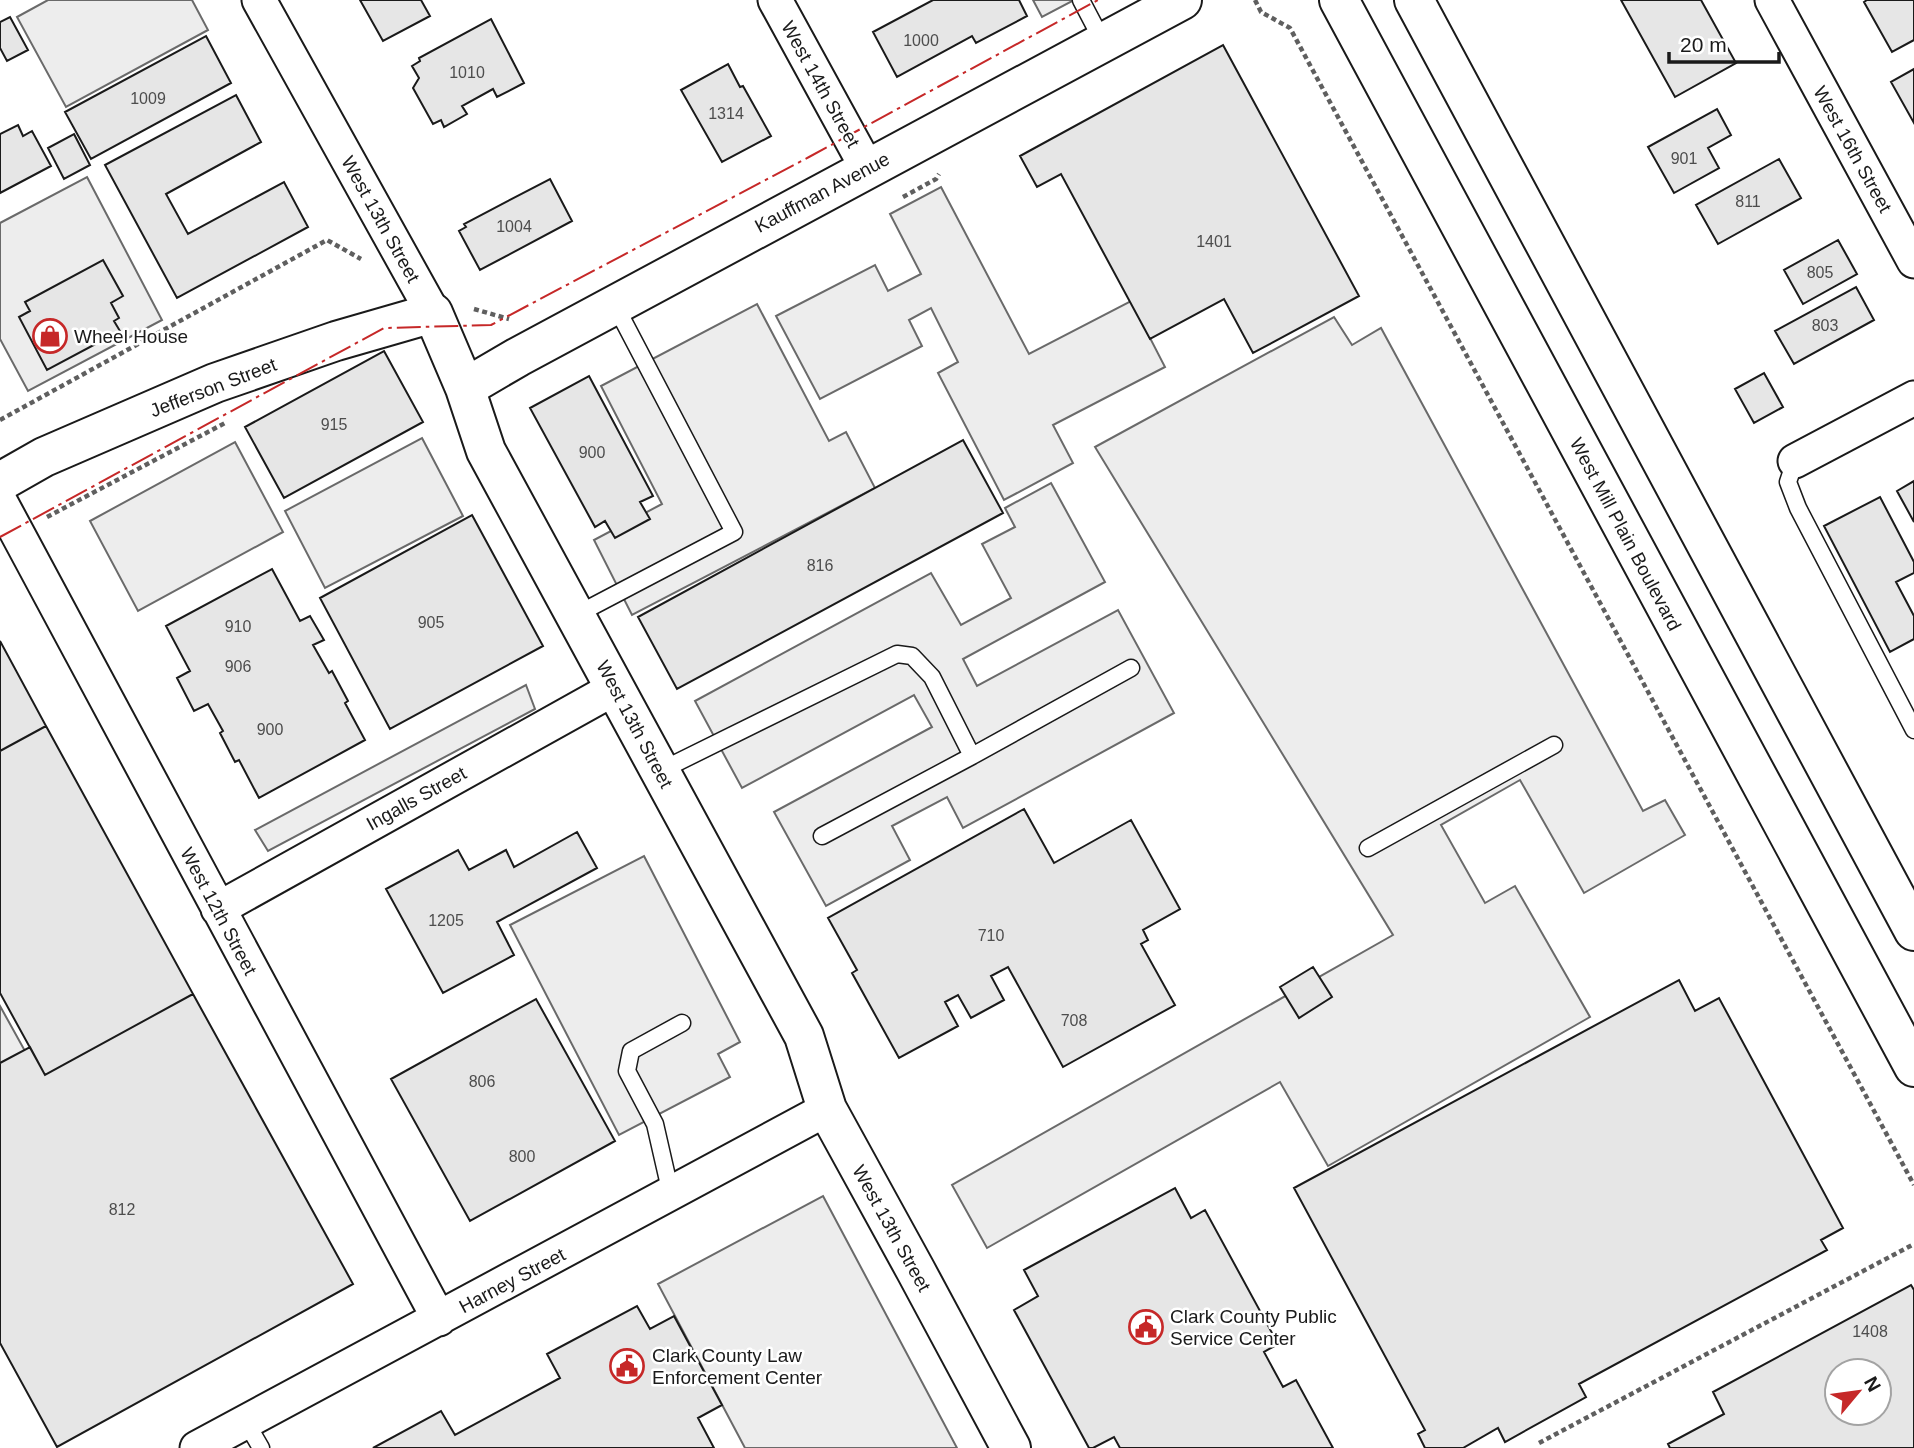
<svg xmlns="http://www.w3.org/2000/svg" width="1914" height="1448" viewBox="0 0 1914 1448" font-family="Helvetica,sans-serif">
  <rect width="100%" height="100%" fill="#fff"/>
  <!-- built -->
  <path fill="#ededed" stroke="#6a6a6a" stroke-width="2" d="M48 0H192L208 30 66 107 17 17Z
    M1033 0H1074L1042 17Z
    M87 177 162 320 28 391 0 339V223Z
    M941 187 1029 354 1131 301 1165 367 1053 425 1073 463 1004 500 938 373 958 362 931 308 909 320 922 346 820 399 776 316 875 265 888 291 921 274 890 214Z
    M757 304 829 441 846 432 875 488 632 615 594 540 662 504 601 386Z
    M1334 317 1352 345 1381 328 1643 811 1665 800 1685 835 1584 893 1520 780 1441 825 1485 903 1515 886 1590 1017 1328 1166 1280 1082 987 1248 952 1185 1393 935 1095 447Z
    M422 438 463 516 325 588 285 511Z
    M235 442 283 532 138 611 90 521Z
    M1051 483 1105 582 963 659 977 686 1118 610 1174 713 963 828 947 797 892 826 910 860 826 906 774 812 932 727 914 695 742 788 695 701 931 573 961 625 1011 598 982 544 1015 527 1005 508Z
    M526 685 535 709 268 851 255 830Z
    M644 856 740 1042 718 1054 730 1077 619 1135 510 925Z
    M0 1006 25 1051 0 1064Z
    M823 1196 957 1448H745L658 1284Z"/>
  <!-- building -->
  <path fill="#e6e6e6" stroke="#1a1a1a" stroke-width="2" fill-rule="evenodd" d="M360 0H421L430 16 383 41Z
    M933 0H1019L1027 16 976 43 972 36 897 77 873 32Z
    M1621 0H1701L1736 63 1675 97Z
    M1867 0H1914V40L1892 52 1864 2Z
    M10 17 28 50 7 61 0 48V22Z
    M491 19 524 83 497 97 493 89 462 106 467 114 444 127 441 120 433 124 413 88 419 78 412 66 420 61 419 58Z
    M206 36 231 83 91 159 65 112Z
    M1223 45 1359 296 1253 353 1224 299 1150 339 1061 174 1037 187 1020 156Z
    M728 64 740 87 743 86 771 136 722 162 681 90Z
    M1914 69V123L1891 82Z
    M236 95 261 142 166 194 188 234 284 182 308 227 177 298 105 165Z
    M1717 109 1731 135 1708 148 1719 168 1674 193 1648 147Z
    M18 125 23 136 32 131 51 166 0 193V134Z
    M74 134 90 165 64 179 48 148Z
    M1779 159 1801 198 1718 244 1696 205Z
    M550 179 572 221 480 270 459 231 466 227 464 224Z
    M1838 240 1857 274 1803 304 1784 270Z
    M103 260 123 296 111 303 119 318 114 321 120 331 47 370 19 317 30 311 25 302Z
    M1856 287 1874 320 1794 364 1775 331Z
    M384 351 423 422 284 498 245 427Z
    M1764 373 1783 407 1754 423 1735 389Z
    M589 376 653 496 640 502 650 519 615 538 605 521 595 527 530 408Z
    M963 440 1003 513 677 689 638 617Z
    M1914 481V522L1897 491Z
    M1880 497 1914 562V573L1896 582 1914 616V639L1890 652 1824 526Z
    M472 515 543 646 390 729 320 598Z
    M272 569 300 621 310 616 324 640 313 645 329 673 332 671 348 701 345 703 365 740 259 798 239 760 235 762 220 733 223 731 208 704 194 711 177 678 190 671 166 626Z
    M0 641 46 726 0 751Z
    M46 726 193 994 45 1075 0 993V751Z
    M1024 809 1054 863 1131 820 1180 909 1143 930 1148 940 1141 944 1175 1005 1063 1067 1008 967 991 976 1004 1000 971 1018 958 995 945 1002 958 1026 899 1058 852 973 857 970 828 918Z
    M577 832 597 868 497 922 514 955 443 993 386 889 458 850 469 870 506 850 514 867Z
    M1313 967 1332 997 1299 1018 1280 987Z
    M1679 980 1695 1011 1719 998 1843 1228 1821 1240 1827 1250 1579 1384 1586 1397 1505 1442 1498 1428 1463 1448H1425L1418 1434 1425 1430 1294 1188Z
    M193 994 353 1284 57 1447 0 1343V1063L30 1047 45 1075Z
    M536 999 615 1141 470 1221 391 1079Z
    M1175 1188 1191 1218 1205 1210 1278 1344 1264 1352 1283 1387 1296 1380 1333 1448H1120L1114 1437 1093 1448H1089L1014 1310 1038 1296 1024 1270Z
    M1911 1285 1914 1290V1448H1670L1668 1444 1724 1414 1713 1392ZM1837 1371H1879V1413H1837Z
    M637 1306 650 1329 674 1316 722 1405 698 1418 714 1448H373L441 1411 455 1435 560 1378 547 1354Z"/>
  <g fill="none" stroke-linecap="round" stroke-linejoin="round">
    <!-- lane casing -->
    <g stroke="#1a1a1a" stroke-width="19">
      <path id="lane" d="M1081 0 1103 42
        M1795 461 1788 482 1798 508 1914 730
        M576 615 734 532 615 305
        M972 756 1131 668
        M660 771 897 654 912 656 932 677 972 756 822 836
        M1368 848 1554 745
        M671 1194 655 1124 627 1071 631 1051 682 1023
        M246 1422 261 1448"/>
    </g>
    <!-- street casing -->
    <g stroke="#1a1a1a" stroke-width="37">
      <path id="street" d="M259 0 433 313
        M775 0 867 168
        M1772 0 1914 261
        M1795 461 1914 398
        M0 501 439 1319
        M218 909 615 688
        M197 1448 827 1109"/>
    </g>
    <!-- secondary casing -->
    <g stroke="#1a1a1a" stroke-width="42">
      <path id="secondary" d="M1339 0 1914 1067
        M1414 0 1914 931
        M465 388 518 357 1182 0
        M0 482 44 457 215 383 336 341 433 313 465 388 486 451 804 1036 827 1109 916 1271 1011 1448"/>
    </g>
    <!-- path -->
    <path stroke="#5f5f5f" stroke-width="4.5" stroke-dasharray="5 3.5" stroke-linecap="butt" d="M1255 0 1261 12 1290 28 1914 1185
      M903 197 936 179 939 174
      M474 309 509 319
      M0 420 327 240 361 259
      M47 517 225 423
      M1539 1443 1914 1244"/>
    <!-- lane -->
    <use href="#lane" stroke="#fff" stroke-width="16"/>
    <!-- street -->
    <use href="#street" stroke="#fff" stroke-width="33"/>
    <!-- secondary -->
    <use href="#secondary" stroke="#fff" stroke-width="38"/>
    <!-- power -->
    <path stroke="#c62828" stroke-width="2" stroke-dasharray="24 5 3.5 5" stroke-linecap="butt" d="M0 537 384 328 491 325 809 157 1098 0"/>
  </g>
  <!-- icons -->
  <defs>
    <g id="shop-ring" transform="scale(1.75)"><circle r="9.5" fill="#fff" stroke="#c62828" stroke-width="1.5"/><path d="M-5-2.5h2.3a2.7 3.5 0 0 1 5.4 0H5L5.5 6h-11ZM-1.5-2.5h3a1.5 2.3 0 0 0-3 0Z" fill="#c62828"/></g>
    <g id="civic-ring" transform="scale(1.75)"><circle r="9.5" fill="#fff" stroke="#c62828" stroke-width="1.5"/><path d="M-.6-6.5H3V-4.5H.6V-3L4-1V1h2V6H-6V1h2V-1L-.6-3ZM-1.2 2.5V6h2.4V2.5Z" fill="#c62828"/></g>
  </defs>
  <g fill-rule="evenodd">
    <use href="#shop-ring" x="50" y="336"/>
    <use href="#civic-ring" x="1146" y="1327"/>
    <use href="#civic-ring" x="627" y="1366"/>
  </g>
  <g text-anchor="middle" stroke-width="5" stroke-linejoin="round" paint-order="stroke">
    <!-- number labels -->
    <g font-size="16" fill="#4d4d4d">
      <text x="921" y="46">1000</text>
      <text x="467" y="78">1010</text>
      <text x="148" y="104">1009</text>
      <text x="726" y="119">1314</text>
      <text x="1684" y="164">901</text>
      <text x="1748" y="207">811</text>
      <text x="514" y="232">1004</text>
      <text x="1214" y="247">1401</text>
      <text x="1820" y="278">805</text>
      <text x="1825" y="331">803</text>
      <text x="334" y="430">915</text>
      <text x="592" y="458">900</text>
      <text x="820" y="571">816</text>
      <text x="431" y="628">905</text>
      <text x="238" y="632">910</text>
      <text x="238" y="672">906</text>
      <text x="270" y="735">900</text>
      <text x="446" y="926">1205</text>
      <text x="991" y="941">710</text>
      <text x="1074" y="1026">708</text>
      <text x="482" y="1087">806</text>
      <text x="522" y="1162">800</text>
      <text x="122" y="1215">812</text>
      <text x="1870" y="1337">1408</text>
    </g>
    <!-- street labels -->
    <g font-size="19" fill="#1a1a1a" stroke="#fff">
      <text transform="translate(821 84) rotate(61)" y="7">West 14th Street</text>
      <text transform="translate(1853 149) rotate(61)" y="7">West 16th Street</text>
      <text transform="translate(822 192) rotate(-28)" y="7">Kauffman Avenue</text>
      <text transform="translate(381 219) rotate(61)" y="7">West 13th Street</text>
      <text transform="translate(213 387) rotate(-21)" y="7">Jefferson Street</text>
      <text transform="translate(1626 534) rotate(62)" y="7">West Mill Plain Boulevard</text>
      <text transform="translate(635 724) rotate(62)" y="7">West 13th Street</text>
      <text transform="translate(416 798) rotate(-29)" y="7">Ingalls Street</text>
      <text transform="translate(219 911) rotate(62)" y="7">West 12th Street</text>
      <text transform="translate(892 1228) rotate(61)" y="7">West 13th Street</text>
      <text transform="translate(512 1280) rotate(-28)" y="7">Harney Street</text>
    </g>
    <!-- poi labels -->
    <g font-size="19" fill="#1a1a1a" stroke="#fff" text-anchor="start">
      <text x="74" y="343">Wheel House</text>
      <text x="1170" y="1323">Clark County Public<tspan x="1170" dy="22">Service Center</tspan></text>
      <text x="652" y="1362">Clark County Law<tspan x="652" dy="22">Enforcement Center</tspan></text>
    </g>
  </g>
  <!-- north arrow -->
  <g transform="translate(1858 1392) rotate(61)"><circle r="33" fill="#ffffff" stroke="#a3a3a3" stroke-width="2"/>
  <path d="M0-5L12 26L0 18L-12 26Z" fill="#c62828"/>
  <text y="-10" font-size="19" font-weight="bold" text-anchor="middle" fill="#1a1a1a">N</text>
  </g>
  <!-- scale -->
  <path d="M1669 52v10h110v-10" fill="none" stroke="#1a1a1a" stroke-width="3.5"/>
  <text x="1680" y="52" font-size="21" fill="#1a1a1a" stroke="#ffffff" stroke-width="5" paint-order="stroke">20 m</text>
</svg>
